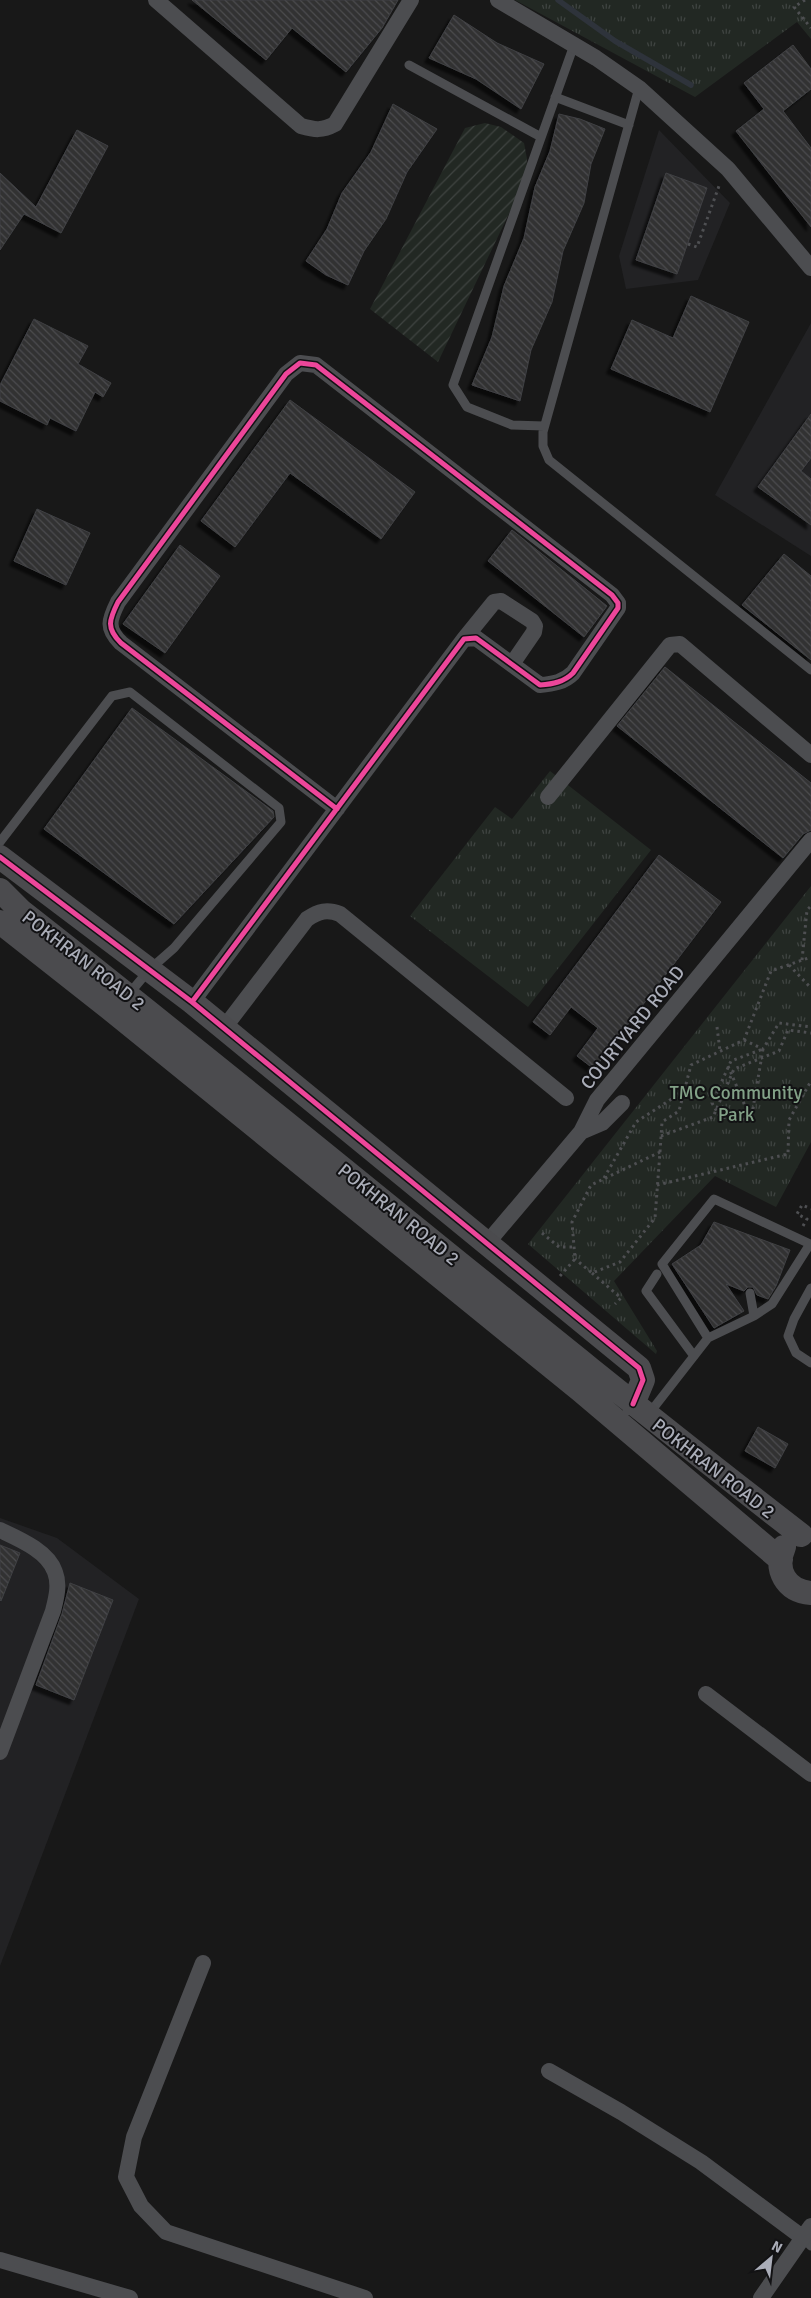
<svg xmlns="http://www.w3.org/2000/svg" width="811" height="2298" viewBox="0 0 811 2298" font-family="Signika,sans-serif">
  <defs>
    <pattern id="grass-tufts" width="24" height="20" patternUnits="userSpaceOnUse" patternTransform="scale(1.25)"><rect width="24" height="20" fill="#222823"/><path d="M3 7l-1-3M5 7V3M7 7l1-3M15 17l-1-3M17 17v-4M19 17l1-3" fill="none" stroke="#3f4441"/></pattern>
    <pattern id="garden-furrows" width="10" height="10" patternUnits="userSpaceOnUse" patternTransform="scale(1.25)"><rect width="10" height="10" fill="#222823"/><path d="M-1 1l2-2M0 10L10 0M9 11l2-2" fill="none" stroke="#3f4441"/></pattern>
    <pattern id="building-back-hatch" width="6" height="6" patternUnits="userSpaceOnUse" patternTransform="scale(1.25)"><rect width="6" height="6" fill="#313132"/><path d="M-1 5l2 2M0 0l6 6M5-1l2 2" fill="none" stroke="#4c4c4e"/></pattern>
    <filter id="shadow"><feDropShadow dx="-4.5" dy="4.5" stdDeviation="1" flood-color="#0009"/></filter>
  </defs>
  <rect width="100%" height="100%" fill="#181818"/>
  <!-- built -->
  <path fill="#222224" d="M659 130 730 203 698 280 626 289 619 256Z
    M811 323V556L715 495Z
    M0 1518 57 1538 139 1599 0 1966Z"/>
  <!-- grass -->
  <path fill="url(#grass-tufts)" d="M515 0H811V39L797 22 695 97Z
    M550 771 651 850 528 1007 410 916 495 807 512 819Z
    M811 886V1142L776 1207 715 1176 614 1281 657 1351 656 1354 528 1244Z"/>
  <!-- garden -->
  <path fill="url(#garden-furrows)" d="M485 123 501 127 524 143 527 159 526 178 438 362 370 309 465 128Z"/>
  <g fill="none" stroke-linecap="round" stroke-linejoin="round">
    <!-- stream -->
    <path stroke="#2e333b" stroke-width="5.5" d="M558 0 615 41 691 85"/>
  </g>
  <!-- building -->
  <path fill="url(#building-back-hatch)" stroke="#404144" filter="url(#shadow)" d="M192 0H398L382 28 346 72 292 28 266 60Z
    M454 15 497 43 544 64 521 109 476 79 429 58Z
    M793 45 811 69V89L783 111 811 148V227L736 131 764 109 744 83Z
    M393 104 437 129 407 172 386 219 364 251 348 285 326 275 306 261 327 229 342 193 371 152Z
    M559 114 580 119 605 129 591 164 584 203 563 251 552 302 531 350 520 401 472 385 492 337 504 286 524 238 535 187 550 151Z
    M77 130 108 146 61 233 24 214 0 250V173L36 207Z
    M666 173 707 188 677 274 636 260Z
    M691 296 749 322 710 412 611 369 632 320 673 338Z
    M34 319 88 346 78 364 111 383 103 397 95 392 76 431 50 418 47 425 0 401V385Z
    M290 400 415 492 381 539 290 473 235 547 201 521Z
    M811 414V458L801 471 811 479V525L758 487Z
    M37 509 90 533 66 585 14 561Z
    M512 530 607 606 584 637 488 561Z
    M180 545 220 576 165 653 123 624Z
    M784 554 811 576V660L742 605Z
    M665 667 811 783V830L803 834 783 858 617 726Z
    M132 708 273 811 274 817 174 924 44 829Z
    M659 855 721 902 594 1069 577 1056 598 1028 571 1007 550 1035 533 1022Z
    M714 1222 790 1250 776 1286 768 1299 757 1295 753 1287H748L744 1291 726 1284 744 1311 714 1328 672 1264 701 1245Z
    M758 1427 788 1444 775 1468 745 1451Z
    M0 1545 20 1553 1 1601 0 1600Z
    M70 1583 113 1600 74 1700 36 1685 62 1614Z"/>
  <g fill="none" stroke-linecap="round" stroke-linejoin="round">
    <!-- path -->
    <path stroke="#4e4f52" stroke-width="3" stroke-dasharray="2.5 4" stroke-linecap="butt" d="M805 0 794 7 811 28
      M688 244 697 247 719 186
      M802 960 807 910 811 906
      M789 965 811 988
      M717 1027 720 1051
      M744 1040 763 1049 779 1023 811 1027
      M763 1049 751 1120 720 1117 712 1103 731 1061Z
      M728 1066 751 1120
      M661 1136 713 1117 734 1069 779 1051 788 1030 811 1033
      M660 1152 662 1122 679 1111 691 1065 744 1040 771 971 811 957
      M604 1178 636 1122 684 1091
      M657 1185 788 1154 789 1120 811 1081
      M803 1226 807 1219 797 1214 802 1205 811 1209
      M542 1233 559 1247H574
      M592 1273 621 1298 615 1304
      M560 1276 575 1259 572 1222 591 1185 660 1152 655 1218 620 1262 592 1273 575 1259"/>
    <!-- lane -->
    <path stroke="#4c4d50" stroke-width="9" d="M409 65 541 137
      M639 88 543 432V446L549 460 811 670
      M555 97 629 125
      M544 426 512 425 467 407 453 385 574 45
      M0 842 112 696 130 692 279 808 281 822 174 948 149 970 129 994
      M657 1274 646 1291 694 1356
      M811 1288 794 1319 788 1336 796 1353 811 1363
      M708 1338 662 1264 714 1199 810 1244 772 1304 754 1316
      M648 1415 708 1338 754 1316 750 1293
      M802 2237 811 2246"/>
    <!-- street -->
    <path stroke="#4c4d50" stroke-width="16" d="M156 0 301 126C315 130 322 131 335 124L411 0
      M498 0 596 58 639 88 728 169 811 268
      M464 639 494 602 501 601 532 621 535 626 534 632 512 664
      M548 797 670 645 680 644 811 755
      M192 1002 464 639 476 638 540 685C553 684 564 682 573 673L618 608V603L612 595 316 365 300 363 286 374 118 602C109 620 106 628 121 643L337 809
      M224 1028 307 919C319 911 327 909 340 914L566 1098
      M581 1132 602 1123 622 1103
      M488 1242 581 1132 597 1100 811 840
      M0 1530C19 1539 48 1551 55 1572 60 1585 56 1599 53 1611L0 1752
      M706 1694 811 1774
      M203 1963 134 2137 126 2177 141 2206 166 2232 365 2298
      M549 2071 621 2112 701 2162 802 2237
      M0 2260 130 2298
      M761 2298 811 2226"/>
    <!-- secondary -->
    <path stroke="#4b4b4e" stroke-width="24" d="M0 857 192 1002 639 1368 643 1380 633 1404
      M0 890 21 911C283 1116 537 1331 801 1535
      M0 922 113 1011 580 1390 781 1560
      M784 1547C774 1570 786 1591 811 1593"/>
    <!-- cycleway casing -->
    <g stroke="#121214" stroke-width="8">
      <path id="cycleway" d="M0 857 192 1002 639 1368 643 1380 633 1404
        M192 1002 464 639 476 638 540 685C553 684 564 682 573 673L618 608V603L612 595 316 365 300 363 286 374 118 602C109 620 106 628 121 643L337 809"/>
    </g>
    <!-- cycleway -->
    <use href="#cycleway" stroke="#ed469a" stroke-width="5"/>
  </g>
  <g text-anchor="middle" stroke-width="4" stroke-linejoin="round" paint-order="stroke">
    <!-- street labels -->
    <g font-size="19" fill="#aaadb8" stroke="#121214">
      <text transform="translate(84 960) rotate(38)" y="7">POKHRAN ROAD 2</text>
      <text transform="translate(632 1027) rotate(-51)" y="7">COURTYARD ROAD</text>
      <text transform="translate(399 1214) rotate(39)" y="7">POKHRAN ROAD 2</text>
      <text transform="translate(714 1468) rotate(38)" y="7">POKHRAN ROAD 2</text>
    </g>
    <!-- park labels -->
    <g font-size="19" fill="#82a187" stroke="#121214">
      <text x="736" y="1099">TMC Community<tspan x="736" dy="22">Park</tspan></text>
    </g>
  </g>
  <!-- north arrow -->
  <g transform="translate(771 2258) rotate(28)" stroke="#121214" stroke-width="4" paint-order="stroke">
  <path d="M0-4L9 19L0 12L-9 19Z" fill="#aaadb8"/>
  <text y="-8" font-size="14" font-weight="bold" text-anchor="middle" fill="#aaadb8">N</text>
  </g>
</svg>
